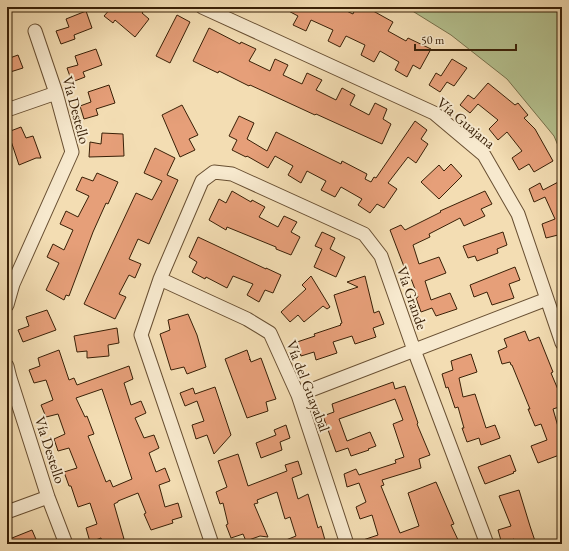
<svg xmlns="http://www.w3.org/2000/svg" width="569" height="551" viewBox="0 0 569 551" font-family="'EB Garamond',serif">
  <rect width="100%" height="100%" fill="#f3ddb3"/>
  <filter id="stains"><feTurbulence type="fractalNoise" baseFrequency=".005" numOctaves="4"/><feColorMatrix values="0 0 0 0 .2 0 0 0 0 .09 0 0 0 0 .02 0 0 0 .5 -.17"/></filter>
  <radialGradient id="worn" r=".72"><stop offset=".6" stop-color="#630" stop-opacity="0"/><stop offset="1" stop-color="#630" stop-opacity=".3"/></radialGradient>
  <!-- green -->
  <path fill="#b5c290" stroke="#77714c" d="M406 7H562V155L554 136 507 79 451 35Z"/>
  <!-- building -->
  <path fill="#e69f79" stroke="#392007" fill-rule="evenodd" d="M112 7H147L142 13 149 19 135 37 115 20 113 23 104 16Z
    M281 7H338L353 14 356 7H366L393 22 388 31 406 41 408 38 431 49 420 69 413 65 407 77 395 70 399 62 380 51 374 62 361 55 365 45 346 36 340 47 328 41 333 30 311 20 306 31 293 25 298 16Z
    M86 11 92 28 74 35 75 39 61 44 56 31 69 27 66 19Z
    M177 15 190 22 170 63 156 56Z
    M209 28 240 44 241 42 256 49 249 61 270 71 275 59 288 65 283 75 302 84 307 73 322 80 316 90 336 100 342 88 355 95 350 105 369 115 375 103 387 109 383 119 391 124 382 144 316 114 315 115 250 85 249 86 219 71 218 73 193 61Z
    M96 49 102 65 83 72 85 77 72 82 67 68 78 65 75 56Z
    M18 55 23 68 7 73V59Z
    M452 59 467 68 454 86 447 82 440 92 429 85 436 73 441 76Z
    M488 83 515 105 518 103 528 115 524 118 535 129 553 161 534 172 529 164 519 170 512 158 522 151 507 132 498 140 489 129 498 120 478 104 470 113 460 105 468 95 474 99Z
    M109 85 115 103 96 109 98 115 84 119 80 106 91 102 88 92Z
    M182 105 198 135 189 139 195 150 180 157 162 115Z
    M239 116 254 123 247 139 267 151 276 132 341 164 342 161 367 174 365 179 371 182 374 177 376 178 415 121 427 130 421 139 428 144 416 163 408 157 388 183 397 189 384 208 377 204 370 213 358 205 362 199 341 187 335 197 321 190 326 181 307 171 301 183 288 175 293 166 275 156 268 168 247 156 246 157 232 150 237 140 229 136Z
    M21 127 26 138 33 136 41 158H36L19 165 8 132Z
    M102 133 123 134 124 156 89 157 90 142 101 144Z
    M155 148 175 158 167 175 178 180 149 244 138 239 129 259 141 264 135 278 129 275 119 294 126 297 115 319 84 304 136 193 152 200 162 181 144 173Z
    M451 164 462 176 439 199 421 182 439 165 444 171Z
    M97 173 118 182 108 204 106 203 93 232 69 296 66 295 64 300 46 290 59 263 47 257 53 244 64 250 73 230 60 224 66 211 78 217 89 196 76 190 82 177 93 181Z
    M562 180V234L546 238 542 224 555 219 545 197 534 202 529 189 540 183 543 190Z
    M232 191 251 202 252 200 265 207 259 217 278 227 284 216 297 222 291 232 300 237 291 255 276 249V247L227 227 226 230 209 220 219 199 226 203Z
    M485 191 492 204 481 209 485 216 464 226 460 218 429 234 430 237 413 245 419 264 439 257 446 273 425 281 431 300 450 293 457 309 436 316 432 308 421 312 416 298 418 297 410 276 408 277 390 230 401 225 405 230 441 212 440 211Z
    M322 232 335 238 330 249 345 257 336 277 314 267 322 249 315 246Z
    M503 232 507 245 497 249 498 253 477 261 475 256 468 258 463 246Z
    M198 237 266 269V268L281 275 273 293 265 290 259 302 247 295 253 284 233 276 227 288 206 277 205 279 192 272 197 262 189 257Z
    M515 267 520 280 509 284 514 298 492 305 487 292 474 297 470 285Z
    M311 276 330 307 327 309 323 306 304 322 298 315 290 322 281 312 306 289 302 285Z
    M365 276 374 313 379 311 384 324 373 328 376 337 355 344 352 336 333 342 337 353 316 360 314 352 301 356 297 342 315 336 314 334 341 325 340 324 342 323 334 295 358 287 347 282Z
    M47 310 56 330 23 342 18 330 29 326 26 317Z
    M188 314 197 335 206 367 187 374 184 367 171 370 160 334 170 330 168 320Z
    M117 328 119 343 108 345 109 356 87 358V351L77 352 74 336Z
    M525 331 529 341 539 337 553 372 551 373 562 399V406L553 409 559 430 562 429V454L538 463 531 446 547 440 541 424 535 426 528 409H530L512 365H511L510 362 502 364 498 351 507 347 504 339Z
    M59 350 69 380 74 378 77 385 129 366 133 379 124 383 131 405 141 401 146 413 135 418 144 438 154 435 159 448 149 453 156 472 165 468 170 481 159 485 165 507 178 503 182 517 172 520 173 523 151 530 144 514 146 513 138 493 118 501V502L114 504 124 539 107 544H103L101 538 90 542 86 528 97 524 90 503 78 507 71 486H69L64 472 77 468 69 448 58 451 54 439 65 434 58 414 46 417 41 405 53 400 46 380 34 383 29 370 40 366 38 358ZM102 389 132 479 113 487 110 480 106 482 88 436 94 434 87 416 85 417 76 398Z
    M247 350 250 359 249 360 250 359 251 362 261 358 276 399 266 402 268 411 247 418 225 359Z
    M471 354 477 372 459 378 463 397 475 394 486 428 495 425 500 438 481 445 479 438 467 442 462 428H464L458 407 455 408 448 387 446 388 442 374 453 370 451 361Z
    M393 382 395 389 405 386 418 423 417 424 430 455 419 459 421 468 382 480 384 485 381 486 400 533 419 526 408 493 436 482 454 524 451 525 460 544H357V542L378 535 372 515 360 519 356 507 366 502 359 483 347 487 344 474 356 469 359 475 396 463 395 460 404 457 393 424 403 420 395 399 339 419 347 441 370 432 376 446 368 449 369 450 351 456 348 448 336 452 323 416 334 412 332 404Z
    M215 387 231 435 214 454 207 435 196 439 192 425 204 421 197 401 185 406 180 393 193 388 195 394Z
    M286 425 290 438 280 442 282 450 261 458 256 443 276 435 274 430Z
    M238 454 248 486 287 471 285 465 298 461 302 474 292 478 298 499 308 494 318 528 321 526 325 540 315 544H276L296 536 290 517 285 519 277 492 257 500 258 503 254 504 268 537 260 536 246 541 243 534 231 538 226 525 228 524 223 503 220 504 216 492 227 487 218 461Z
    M510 455 516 471 513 472 514 473 485 484 478 467Z
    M519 490 530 526 536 544H515L514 539 502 544 498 530 511 526 499 496Z
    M32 530 38 544H7V540Z"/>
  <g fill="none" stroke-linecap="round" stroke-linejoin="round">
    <!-- minor casing -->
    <g stroke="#684f32" stroke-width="15">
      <path id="minor" d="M202 7 434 113 484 155 518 214 562 343
        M7 110 56 93
        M160 279 247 319 270 333 298 395 347 544
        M7 305 13 284 72 152 56 93 35 31
        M7 366 10 378 48 497 66 544
        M298 395 547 299
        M7 512 48 497
        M212 544 141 335 160 279 202 181 214 172 232 174 364 234 381 256 414 350 487 544"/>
    </g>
    <!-- minor -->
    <use href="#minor" stroke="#f7e9ce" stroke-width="13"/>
  </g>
  <g text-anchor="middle" stroke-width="4" stroke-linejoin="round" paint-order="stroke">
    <!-- street labels -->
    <g font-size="15" fill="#392007" stroke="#f7e9ce">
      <text transform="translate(76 110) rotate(75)" y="5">Vía Destello</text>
      <text transform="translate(466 123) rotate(40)" y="5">Vía Guajana</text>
      <text transform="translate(412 298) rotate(71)" y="5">Vía Grande</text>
      <text transform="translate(308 386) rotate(69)" y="5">Vía del Guayabal</text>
      <text transform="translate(50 450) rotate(72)" y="5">Vía Destello</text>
    </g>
  </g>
  <!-- margin -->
  <rect width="569" height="551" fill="none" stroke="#f3ddb3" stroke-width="24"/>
  <rect x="8" y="8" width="553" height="535" fill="none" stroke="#392007" stroke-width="2"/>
  <rect x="12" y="12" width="545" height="527" fill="none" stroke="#392007"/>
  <!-- scale -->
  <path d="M415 44v6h101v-6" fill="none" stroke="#392007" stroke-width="2"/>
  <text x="421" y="44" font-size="12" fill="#392007" stroke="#f7e9ce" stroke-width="3" paint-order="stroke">50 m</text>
  <rect width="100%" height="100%" filter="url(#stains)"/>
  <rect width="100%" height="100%" fill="url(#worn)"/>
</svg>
